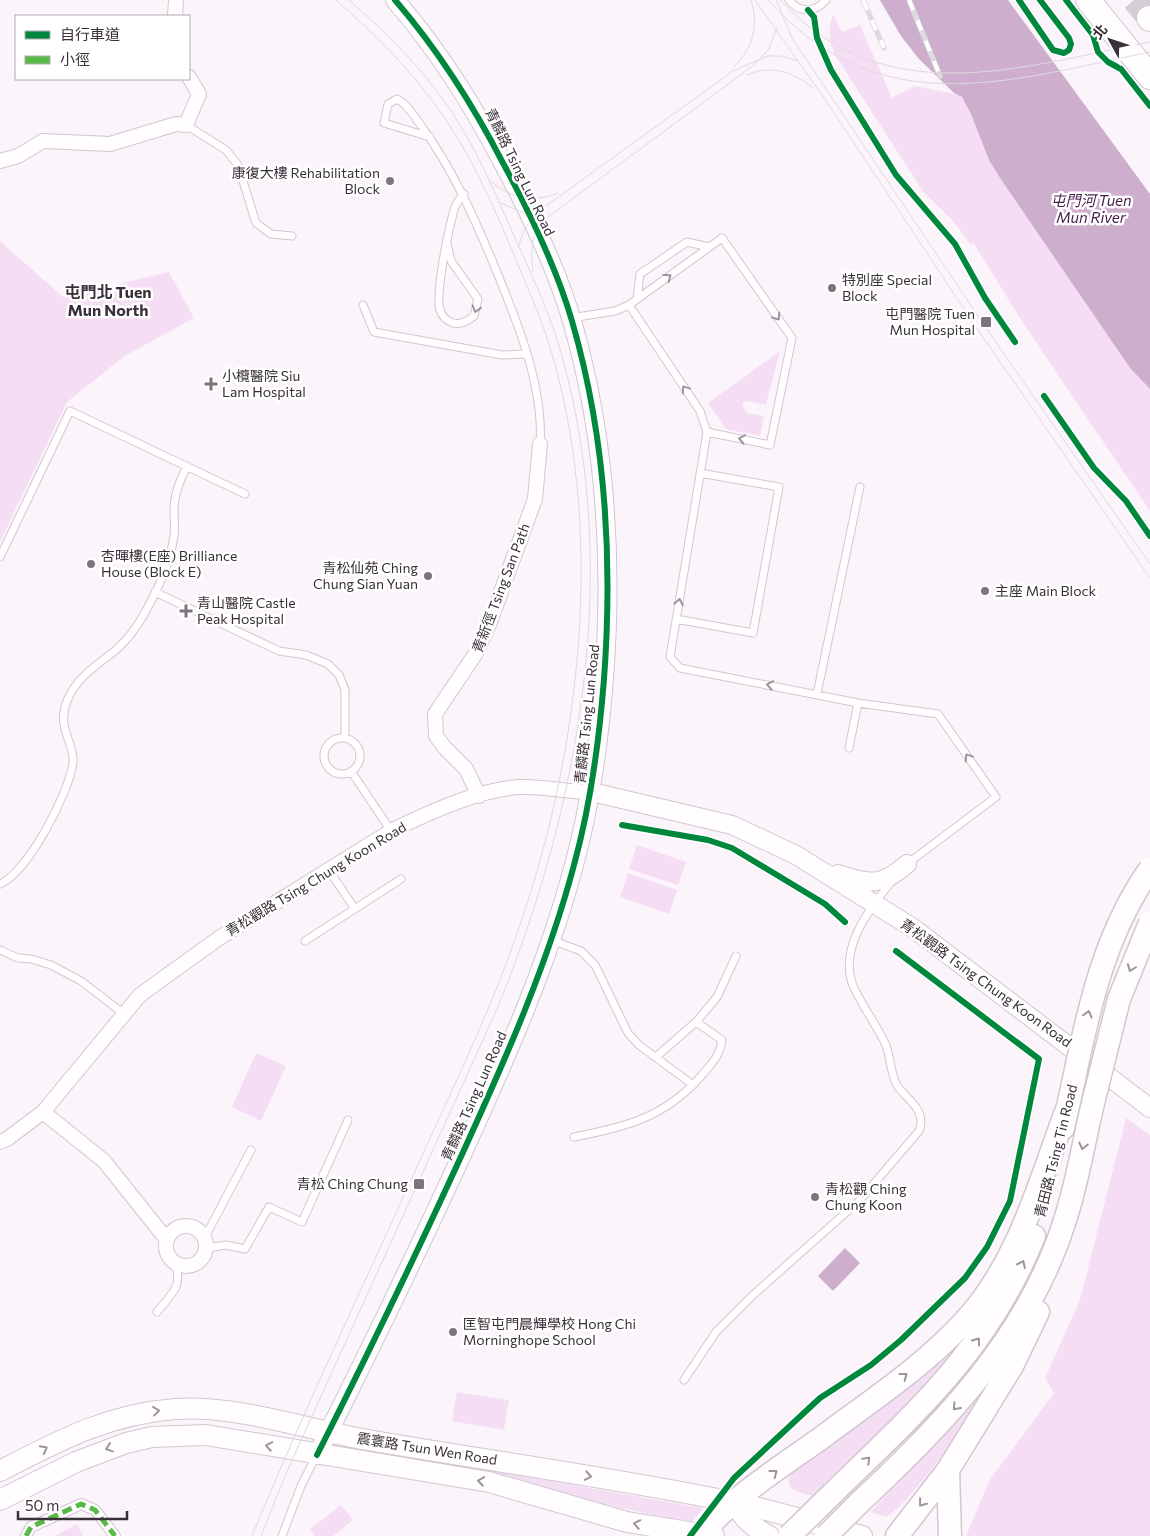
<svg xmlns="http://www.w3.org/2000/svg" width="1150" height="1536" viewBox="0 0 1150 1536" font-family="Commissioner,'Noto Sans TC',sans-serif">
  <rect width="100%" height="100%" fill="#fcf4fb"/>
  <!-- green -->
  <path fill="#f5def4" d="M833 14 842 32 860 25 892 98 915 86 960 95C978 121 984 152 1000 178L1130 368 1150 389V511L1023 323 974 244 971 245 952 220 922 190 835 55C828 40 828 30 833 14Z
    M0 241 63 297 169 272 194 318 123 357 67 402 0 542Z
    M780 351 766 405 745 401 742 405 747 413 764 416 760 436 726 429 708 403Z
    M637 845 686 862 678 885 629 869Z
    M628 873 677 890 669 914 620 897Z
    M256 1053 286 1066 261 1121 232 1107Z
    M1126 1118 1150 1135V1536H966L989 1481 1054 1393 1045 1378 1080 1300Z
    M978 1322 951 1359 816 1497C801 1493 779 1490 793 1471Z
    M996 1373C973 1413 949 1450 919 1485 908 1497 899 1509 886 1517L870 1512 946 1433Z
    M457 1392 509 1400 504 1430 452 1421Z
    M482 1469 703 1508 693 1521C621 1513 552 1489 482 1469Z
    M341 1505 353 1520 333 1536H315L310 1529Z
    M77 1524 83 1536H55Z"/>
  <!-- water -->
  <path fill="#cdafcd" d="M880 0H1008L1150 194V389L1130 368 1000 178 989 160 971 114 962 97 954 93 919 59 901 36Z
    M845 1248 860 1263 833 1291 818 1276Z"/>
  <g fill="none" stroke-linecap="round" stroke-linejoin="round">
    <!-- trunk-tunnel -->
    <path stroke="#d5cdd4" stroke-width="24" stroke-dasharray="24 12" stroke-linecap="butt" d="M1134 0 1149 18"/>
    <!-- service casing -->
    <g stroke="#d0c7d0" stroke-width="9">
      <path id="service" d="M789 0C799 13 815 13 826 0
        M186 125 226 150 238 165 256 223 271 234 292 236
        M430 137 384 123 388 104 397 99C408 104 415 118 422 127 453 170 474 217 494 265 516 319 544 385 540 444
        M447 243 451 261 478 299 474 316C468 321 461 325 453 323 447 321 442 316 440 310 435 295 448 232 453 214 454 207 459 199 464 194
        M637 299 640 274 687 242 709 247
        M363 305 374 332 502 355 526 354
        M629 305 700 411 707 432 670 657 680 668 858 703 938 714 996 797 907 864
        M571 318 615 311 629 305 722 238 792 338 770 445 707 432
        M0 557 70 411 245 494
        M155 592 279 651 306 655 328 664 339 675 345 690V738
        M676 619 753 633 779 487 700 473
        M817 694 860 487
        M324 756a18 18 0 1 1 36 0a18 18 0 1 1-36 0Z
        M849 748 858 703
        M351 771 391 831
        M328 869 355 909
        M0 884C28 872 69 793 73 763 75 742 56 729 67 701 77 676 98 665 117 649 128 639 137 627 144 614 158 590 170 563 174 536 175 527 174 518 174 510 174 494 180 480 187 466
        M551 940 581 951 595 965 628 1033 639 1045 693 1085
        M305 941 401 879
        M0 950 18 958 31 959 51 965 81 981 119 1010
        M656 1057 696 1022 717 997 736 956
        M574 1137C626 1127 666 1117 702 1075 712 1063 720 1056 722 1040L696 1022
        M205 1237 251 1150
        M207 1248 226 1245 245 1249 269 1207 302 1222 348 1120
        M157 1312C170 1295 184 1287 175 1264
        M684 1380 716 1332 753 1295 859 1201 919 1131C927 1111 909 1101 898 1087 890 1075 891 1056 885 1043 876 1025 864 1008 855 990 836 952 868 910 892 881
        M282 1536 301 1486 316 1456"/>
    </g>
    <!-- pedestrian casing -->
    <g stroke="#d0c7d0" stroke-width="12">
      <path id="pedestrian" d="M26 1536 31 1527 81 1504 95 1510 115 1536"/>
    </g>
    <!-- minor casing -->
    <g stroke="#d0c7d0" stroke-width="16">
      <path id="minor" d="M175 16 176 0
        M0 161 18 156 43 141 110 144 176 124 186 125 199 94 189 77
        M479 796 466 769 445 748 436 736 435 714 476 653 490 622 535 499 540 444
        M43 1112 104 1161 167 1240
        M0 1142 7 1139 43 1112 140 995 219 938 391 831C425 814 481 789 519 787 542 786 567 792 592 792
        M166 1246a20 20 0 1 1 40 0a20 20 0 1 1-40 0Z"/>
    </g>
    <!-- tertiary casing -->
    <g stroke="#d0c7d0" stroke-width="20">
      <path id="tertiary" d="M592 792 732 825 796 855 913 928 1150 1108
        M838 874C871 884 880 887 907 864
        M317 1455C368 1354 417 1253 464 1150 506 1058 548 963 574 865 591 803 599 743 604 679 613 558 606 438 572 321 556 266 530 213 503 163 472 103 439 51 395 0"/>
    </g>
    <!-- secondary casing -->
    <g stroke="#d0c7d0" stroke-width="22">
      <path id="secondary" d="M0 1471C58 1441 108 1414 175 1409 234 1404 308 1430 368 1440 489 1461 612 1477 733 1502 776 1511 819 1525 862 1536
        M0 1500 76 1462 126 1443 152 1437 206 1435 489 1482 627 1522 714 1536
        M735 1502C743 1519 753 1527 769 1536"/>
    </g>
    <!-- primary casing -->
    <g stroke="#d0c7d0" stroke-width="25">
      <path id="primary" d="M1063 1128 1074 1079
        M948 1470 950 1536
        M832 1494C917 1411 988 1350 1034 1236
        M858 1504C944 1423 1029 1337 1065 1220 1078 1181 1084 1139 1094 1099
        M701 1536C726 1501 788 1462 824 1436 872 1400 924 1366 965 1321 1017 1265 1039 1185 1065 1114
        M897 1536 948 1470 1012 1366 1038 1312"/>
    </g>
    <!-- trunk casing -->
    <g stroke="#d0c7d0" stroke-width="26">
      <path id="trunk" d="M1088 0 1150 77
        M1149 18 1150 19"/>
    </g>
    <!-- service -->
    <use href="#service" stroke="#fffdfe" stroke-width="7"/>
    <!-- pedestrian -->
    <use href="#pedestrian" stroke="#fffdfe" stroke-width="10"/>
    <!-- minor -->
    <use href="#minor" stroke="#fffdfe" stroke-width="14"/>
    <!-- tertiary -->
    <use href="#tertiary" stroke="#fffdfe" stroke-width="18"/>
    <!-- secondary -->
    <use href="#secondary" stroke="#fffdfe" stroke-width="20"/>
    <!-- primary -->
    <use href="#primary" stroke="#fffdfe" stroke-width="22"/>
    <!-- trunk -->
    <use href="#trunk" stroke="#fffdfe" stroke-width="24"/>
    <!-- tram -->
    <path stroke="#dcdadc" stroke-width="1" d="M755 0 824 98 980 333 1150 578
      M768 0C880 125 1007 81 1150 52
      M776 0 792 38 986 328 1150 564
      M780 0C886 114 1018 67 1150 42
      M734 67C753 48 759 26 751 0
      M747 75C773 64 792 72 813 88
      M491 181C510 199 534 203 558 193
      M498 202 522 212 541 211
      M518 247 525 228 539 211 733 71 768 56H781L798 61
      M533 271C530 252 531 235 544 220L754 65 768 50 777 28
      M252 1536C303 1412 361 1291 416 1169 453 1087 493 1007 521 922 580 749 604 539 554 361 545 328 532 298 519 267 498 216 475 162 444 117 414 73 376 35 336 0
      M261 1536 288 1469 497 1009C580 807 622 571 562 356 550 313 530 271 511 229 495 193 479 155 458 122 430 76 389 35 349 0"/>
    <!-- rail casing -->
    <g stroke="#dcdadc" stroke-width="5.5">
      <path id="rail" d="M863 0 884 48
        M909 0 940 76"/>
    </g>
    <!-- rail -->
    <use href="#rail" stroke="#fff" stroke-width="4" stroke-dasharray="11" stroke-linecap="butt"/>
    <!-- primary-bridge casing -->
    <g stroke="#d0c7d0" stroke-width="25" stroke-linecap="butt">
      <path id="primary-bridge" d="M1074 1079C1089 1006 1106 931 1150 869
        M1094 1099 1119 999 1150 923
        M789 1536 832 1494
        M826 1536 858 1504"/>
    </g>
    <!-- primary-bridge -->
    <use href="#primary-bridge" stroke="#fffdfe" stroke-width="22"/>
    <!-- quiet -->
    <path stroke="#58b947" stroke-width="5" stroke-dasharray="10 5" stroke-linecap="butt" d="M26 1536 31 1527 81 1504 95 1510 115 1536"/>
    <!-- cycleway casing -->
    <g stroke="#fff" stroke-width="9">
      <path id="cycleway" d="M1019 0 1053 50 1064 53 1069 50 1071 44 1069 38 1040 0
        M1066 0 1093 35 1098 52 1108 62 1121 69 1150 106
        M808 10 814 17 817 38 831 70 896 175 955 244 985 298 1015 342
        M1044 396 1094 468 1126 501 1150 536
        M622 825 708 840 732 848 825 904 845 922
        M317 1455C368 1354 417 1253 464 1150 506 1058 548 963 574 865 591 803 599 743 604 679 613 558 606 438 572 321 556 266 530 213 503 163 472 103 439 51 395 0
        M690 1536 734 1478 820 1398 871 1365 901 1340 965 1278 987 1247 1010 1201 1039 1059 896 951"/>
    </g>
    <!-- cycleway -->
    <use href="#cycleway" stroke="#00873e" stroke-width="6"/>
  </g>
  <!-- one-way arrows -->
  <defs><path id="oneway-chevron" d="M-2-3.5L2.5 0L-2 3.5" fill="none" stroke-width="1.6" stroke-linecap="round" stroke-linejoin="round" transform="scale(1.25)"/></defs>
  <g stroke="#9c969c">
    <use href="#oneway-chevron" transform="translate(668 277) rotate(-36)"/>
    <use href="#oneway-chevron" transform="translate(476 309) rotate(107)"/>
    <use href="#oneway-chevron" transform="translate(777 317) rotate(55)"/>
    <use href="#oneway-chevron" transform="translate(685 389) rotate(-124)"/>
    <use href="#oneway-chevron" transform="translate(742 439) rotate(-169)"/>
    <use href="#oneway-chevron" transform="translate(679 602) rotate(-80)"/>
    <use href="#oneway-chevron" transform="translate(770 685) rotate(-169)"/>
    <use href="#oneway-chevron" transform="translate(968 757) rotate(-124)"/>
    <use href="#oneway-chevron" transform="translate(1131 968) rotate(111)"/>
    <use href="#oneway-chevron" transform="translate(1088 1014) rotate(-75)"/>
    <use href="#oneway-chevron" transform="translate(1083 1146) rotate(103)"/>
    <use href="#oneway-chevron" transform="translate(1022 1264) rotate(-65)"/>
    <use href="#oneway-chevron" transform="translate(977 1341) rotate(-54)"/>
    <use href="#oneway-chevron" transform="translate(904 1376) rotate(-37)"/>
    <use href="#oneway-chevron" transform="translate(956 1407) rotate(132)"/>
    <use href="#oneway-chevron" transform="translate(156 1411) rotate(-6)"/>
    <use href="#oneway-chevron" transform="translate(269 1446) rotate(-169)"/>
    <use href="#oneway-chevron" transform="translate(109 1448) rotate(162)"/>
    <use href="#oneway-chevron" transform="translate(44 1449) rotate(-27)"/>
    <use href="#oneway-chevron" transform="translate(867 1460) rotate(-45)"/>
    <use href="#oneway-chevron" transform="translate(774 1473) rotate(-37)"/>
    <use href="#oneway-chevron" transform="translate(588 1476) rotate(10)"/>
    <use href="#oneway-chevron" transform="translate(481 1481) rotate(-171)"/>
    <use href="#oneway-chevron" transform="translate(922 1503) rotate(128)"/>
    <use href="#oneway-chevron" transform="translate(637 1524) rotate(-169)"/>
  </g>
  <!-- markers -->
  <g fill="#7d757d" stroke="#fff" stroke-width="2">
    <circle cx="390" cy="181" r="5"/>
    <circle cx="832" cy="288" r="5"/>
    <rect x="980" y="316" width="12" height="12" rx="2.5"/>
    <path d="M208.5 376.5h5v5h5v5h-5v5h-5v-5h-5v-5h5z"/>
    <circle cx="91" cy="564" r="5"/>
    <circle cx="428" cy="576" r="5"/>
    <circle cx="985" cy="591" r="5"/>
    <path d="M183.5 603.5h5v5h5v5h-5v5h-5v-5h-5v-5h5z"/>
    <rect x="413" y="1178" width="12" height="12" rx="2.5"/>
    <circle cx="815" cy="1197" r="5"/>
    <circle cx="453" cy="1332" r="5"/>
  </g>
  <g text-anchor="middle" stroke-width="5" stroke-linejoin="round" paint-order="stroke">
    <!-- street labels -->
    <g font-size="14" fill="#393039" stroke="#fff">
      <text transform="translate(520 172) rotate(64)" y="5">青麟路 Tsing Lun Road</text>
      <text transform="translate(501 588) rotate(-69)" y="5">青新徑 Tsing San Path</text>
      <text transform="translate(587 714) rotate(-84)" y="5">青麟路 Tsing Lun Road</text>
      <text transform="translate(316 879) rotate(-31)" y="5">青松觀路 Tsing Chung Koon Road</text>
      <text transform="translate(986 983) rotate(36)" y="5">青松觀路 Tsing Chung Koon Road</text>
      <text transform="translate(474 1096) rotate(-66)" y="5">青麟路 Tsing Lun Road</text>
      <text transform="translate(1056 1151) rotate(-76)" y="5">青田路 Tsing Tin Road</text>
      <text transform="translate(427 1449) rotate(9)" y="5">震寰路 Tsun Wen Road</text>
    </g>
    <!-- poi labels -->
    <g font-size="14" fill="#393039" stroke="#fff" text-anchor="start">
      <text x="380" y="178" text-anchor="end">康復大樓 Rehabilitation<tspan x="380" dy="16">Block</tspan></text>
      <text x="842" y="285">特別座 Special<tspan x="842" dy="16">Block</tspan></text>
      <text x="975" y="319" text-anchor="end">屯門醫院 Tuen<tspan x="975" dy="16">Mun Hospital</tspan></text>
      <text x="222" y="381">小欖醫院 Siu<tspan x="222" dy="16">Lam Hospital</tspan></text>
      <text x="101" y="561">杏暉樓(E座) Brilliance<tspan x="101" dy="16">House (Block E)</tspan></text>
      <text x="418" y="573" text-anchor="end">青松仙苑 Ching<tspan x="418" dy="16">Chung Sian Yuan</tspan></text>
      <text x="995" y="596">主座 Main Block</text>
      <text x="197" y="608">青山醫院 Castle<tspan x="197" dy="16">Peak Hospital</tspan></text>
      <text x="408" y="1189" text-anchor="end">青松 Ching Chung</text>
      <text x="825" y="1194">青松觀 Ching<tspan x="825" dy="16">Chung Koon</tspan></text>
      <text x="463" y="1329">匡智屯門晨輝學校 Hong Chi<tspan x="463" dy="16">Morninghope School</tspan></text>
    </g>
    <!-- water labels -->
    <g font-size="15" font-style="italic" fill="#4a1a4c" stroke="#fff">
      <text x="1091" y="206">屯門河 Tuen<tspan x="1091" dy="17">Mun River</tspan></text>
    </g>
    <!-- quarter labels -->
    <g font-size="16" font-weight="bold" fill="#393039" stroke="#fff">
      <text x="108" y="298">屯門北 Tuen<tspan x="108" dy="18">Mun North</tspan></text>
    </g>
  </g>
  <!-- legend -->
  <rect x="15" y="15" width="175" height="65" fill="#ffffff" stroke="#b0acb0"/>
  <rect x="25" y="31" width="25" height="8" fill="#00873e" stroke="#b0acb0"/>
  <text x="60" y="40" font-size="15" fill="#393039">自行車道</text>
  <rect x="25" y="56" width="25" height="8" fill="#58b947" stroke="#b0acb0"/>
  <text x="60" y="65" font-size="15" fill="#393039">小徑</text>
  <!-- north arrow -->
  <g transform="translate(1110 40) rotate(310)" stroke="#ffffff" stroke-width="4" paint-order="stroke">
  <path d="M0-4L9 19L0 12L-9 19Z" fill="#393039"/>
  <text y="-8" font-size="14" font-weight="bold" text-anchor="middle" fill="#393039">北</text>
  </g>
  <!-- scale -->
  <path d="M18 1511v8h109v-8" fill="none" stroke="#393039" stroke-width="2.5"/>
  <text x="25" y="1511" font-size="15" fill="#393039" stroke="#ffffff" stroke-width="4" paint-order="stroke">50 m</text>
</svg>
